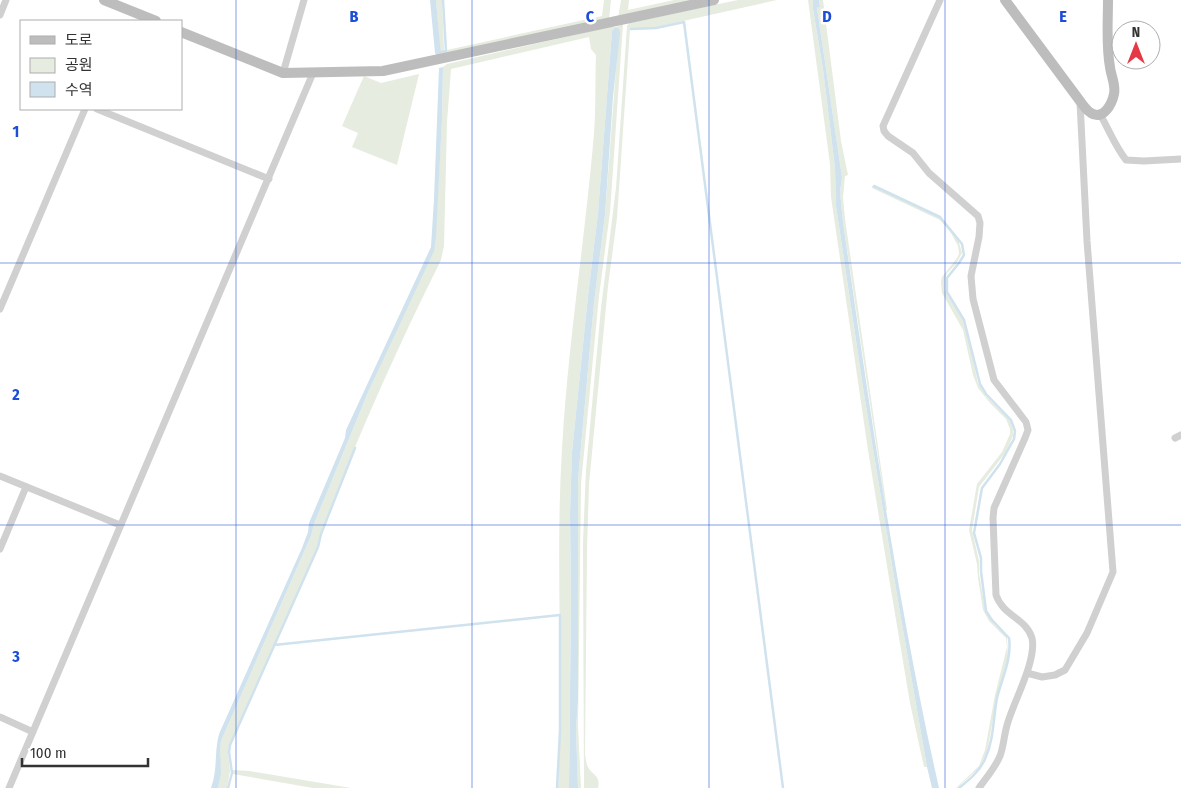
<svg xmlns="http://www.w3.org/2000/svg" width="1181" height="788" viewBox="0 0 1181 788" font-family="'Fira Sans Condensed','Noto Sans KR',sans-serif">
  <rect width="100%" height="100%" fill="#fff"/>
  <!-- green -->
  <path fill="#e6ecdf" d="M436 0H442L444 50 440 51Z
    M604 0H611L609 19 441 56 440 53 447 51V50L602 16Z
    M621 0H629L628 10 674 0H704L618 18Z
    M738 0H777L656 27 630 29 617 218 608 286 589 484 587 549 585 754C586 759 586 766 590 770 596 777 600 777 598 788H584L583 542 586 470 601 308 616 188 627 26 629 23Z
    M808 0H813V9L823 69 835 168 836 206 864 394 899 607 927 767H924L910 703 889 578 868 450 831 197 830 164Z
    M819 0H823L841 141 848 175 845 176 843 197 845 219 887 509 886 510 843 222 840 192 842 177 817 8 820 7Z
    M623 24 610 212 599 296 581 484 578 726 581 788H578L576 728 578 702V480L594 303 605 215 619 29 612 31 598 213 588 296 572 452 570 513 571 600 569 788H558C564 675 555 562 562 449 568 343 585 239 594 134 596 108 595 81 596 55L591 49 589 37 451 69 447 122 444 246 441 260C396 350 356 441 320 534L317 547 229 745 228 752 230 771 227 788H218C221 772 218 756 221 741L311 536 314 524 369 390 435 244 442 120 443 67 447 64 609 27H616Z
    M419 74 397 165 352 147 358 133 342 126 364 76 381 83Z
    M872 186 941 218 958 239 962 253 956 264 947 273 945 278V291L963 320 967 333 978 383 986 396 1010 420 1013 430V436L1006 452 979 487 972 530 979 561V573L985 610 994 624 1007 636 1008 658 997 697 987 752 979 768 957 788H956L979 766 985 750 995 695 1007 647 1006 638 989 621 983 610 978 578 977 564 969 530 977 484 1002 452 1010 434V429L1006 419 990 403 978 388 973 375 963 330 942 293 941 282 942 277 957 258 959 254 958 246 951 233 940 220 872 188Z
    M233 770 249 771 351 788H313L233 774Z"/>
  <!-- water -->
  <path fill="#cfe2ee" d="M430 0H436L441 56 438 57 435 53Z
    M813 0H819L820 7 817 8 842 177 840 192 843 222C870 411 897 601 939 788H932L927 767 899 607 864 394 836 206 835 168 823 69 813 9Z
    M616 27 619 29 620 33 613 97 605 215 594 303 578 480V702L576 728 578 788H569L571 600 570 513 572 452 588 296 598 213 612 31Z
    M443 67 442 120 436 237 434 251 369 390 314 524 311 536 221 741 220 749 221 773 218 788H211C218 769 214 753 219 734L302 548 308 532 309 523 345 438 346 430 431 247 434 199 439 68Z"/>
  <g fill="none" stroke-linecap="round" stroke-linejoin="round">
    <!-- stream -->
    <path stroke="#cfe2ee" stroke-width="2.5" d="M631 29 656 28 684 22 783 788
      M440 52 446 51 443 0
      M874 186 940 217 962 244 964 255 959 263 947 278V292L964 320 980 384 986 394 1011 420 1015 431 1014 439 1000 464 982 488 974 533 981 558V571L986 611 992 620 1009 638C1012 659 1002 678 997 698 993 719 994 740 985 759 980 771 969 780 959 788
      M274 645 560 615V731L557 788
      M228 788 232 773 229 752 230 745 318 547 321 534 355 448"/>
    <!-- street -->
    <path stroke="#d0d0d0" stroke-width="7" d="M940 0 883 126 884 131 888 136 913 153 929 173 978 216 980 223 979 237 971 276 973 299 994 380 1026 422 1028 430 1025 438 994 508 993 518 996 595C1003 616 1026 618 1032 638 1037 660 1014 701 1008 722 1004 733 1004 746 1000 756 995 768 986 778 979 788
      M0 15 6 0
      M283 73 304 0
      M97 109 269 179
      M1100 114C1109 130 1115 146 1126 160L1144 161 1181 159
      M0 309 85 109
      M1175 438 1181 435
      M0 476 120 525
      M0 549 26 487
      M1027 673 1042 677 1055 675 1065 670 1087 633 1113 572 1087 241 1080 102
      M0 717 33 732
      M9 788 313 73"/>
    <!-- secondary -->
    <path stroke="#bdbdbd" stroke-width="10" d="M104 0 156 21
      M1005 0 1080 101C1083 105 1086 110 1091 113 1103 121 1112 104 1114 94 1116 85 1111 76 1110 67 1106 46 1108 22 1108 0
      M181 32 283 73 383 71 714 0"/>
  </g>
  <!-- grid -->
  <path fill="none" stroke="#1d4ed8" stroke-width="1" stroke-opacity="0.55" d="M236 0V788M472 0V788M709 0V788M945 0V788M0 263H1181M0 525H1181"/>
  <g font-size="16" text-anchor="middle" font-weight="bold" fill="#1d4ed8" stroke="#fff" stroke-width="5" stroke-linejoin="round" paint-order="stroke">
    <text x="354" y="22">B</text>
    <text x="590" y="22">C</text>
    <text x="827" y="22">D</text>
    <text x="1063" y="22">E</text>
    <text x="16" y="137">1</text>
    <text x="16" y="400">2</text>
    <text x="16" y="662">3</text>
  </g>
  <!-- legend -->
  <rect x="20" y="20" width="162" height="90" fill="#ffffff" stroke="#adadad"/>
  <rect x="30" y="36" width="25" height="8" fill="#bdbdbd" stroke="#adadad"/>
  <text x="65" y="45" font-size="15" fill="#333333">도로</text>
  <rect x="30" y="58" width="25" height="15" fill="#e6ecdf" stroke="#adadad"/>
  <text x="65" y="70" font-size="15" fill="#333333">공원</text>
  <rect x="30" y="82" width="25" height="15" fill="#cfe2ee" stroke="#adadad"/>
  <text x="65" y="95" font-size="15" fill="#333333">수역</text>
  <!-- north arrow -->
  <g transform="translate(1136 45)"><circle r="24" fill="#ffffff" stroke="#adadad"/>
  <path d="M0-4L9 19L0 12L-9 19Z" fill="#e63946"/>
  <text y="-8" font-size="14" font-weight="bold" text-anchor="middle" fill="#333333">N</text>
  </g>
  <!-- scale -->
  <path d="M22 758v8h126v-8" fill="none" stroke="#333333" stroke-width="2.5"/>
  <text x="30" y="758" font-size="15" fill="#333333" stroke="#ffffff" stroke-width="4" paint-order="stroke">100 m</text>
</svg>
